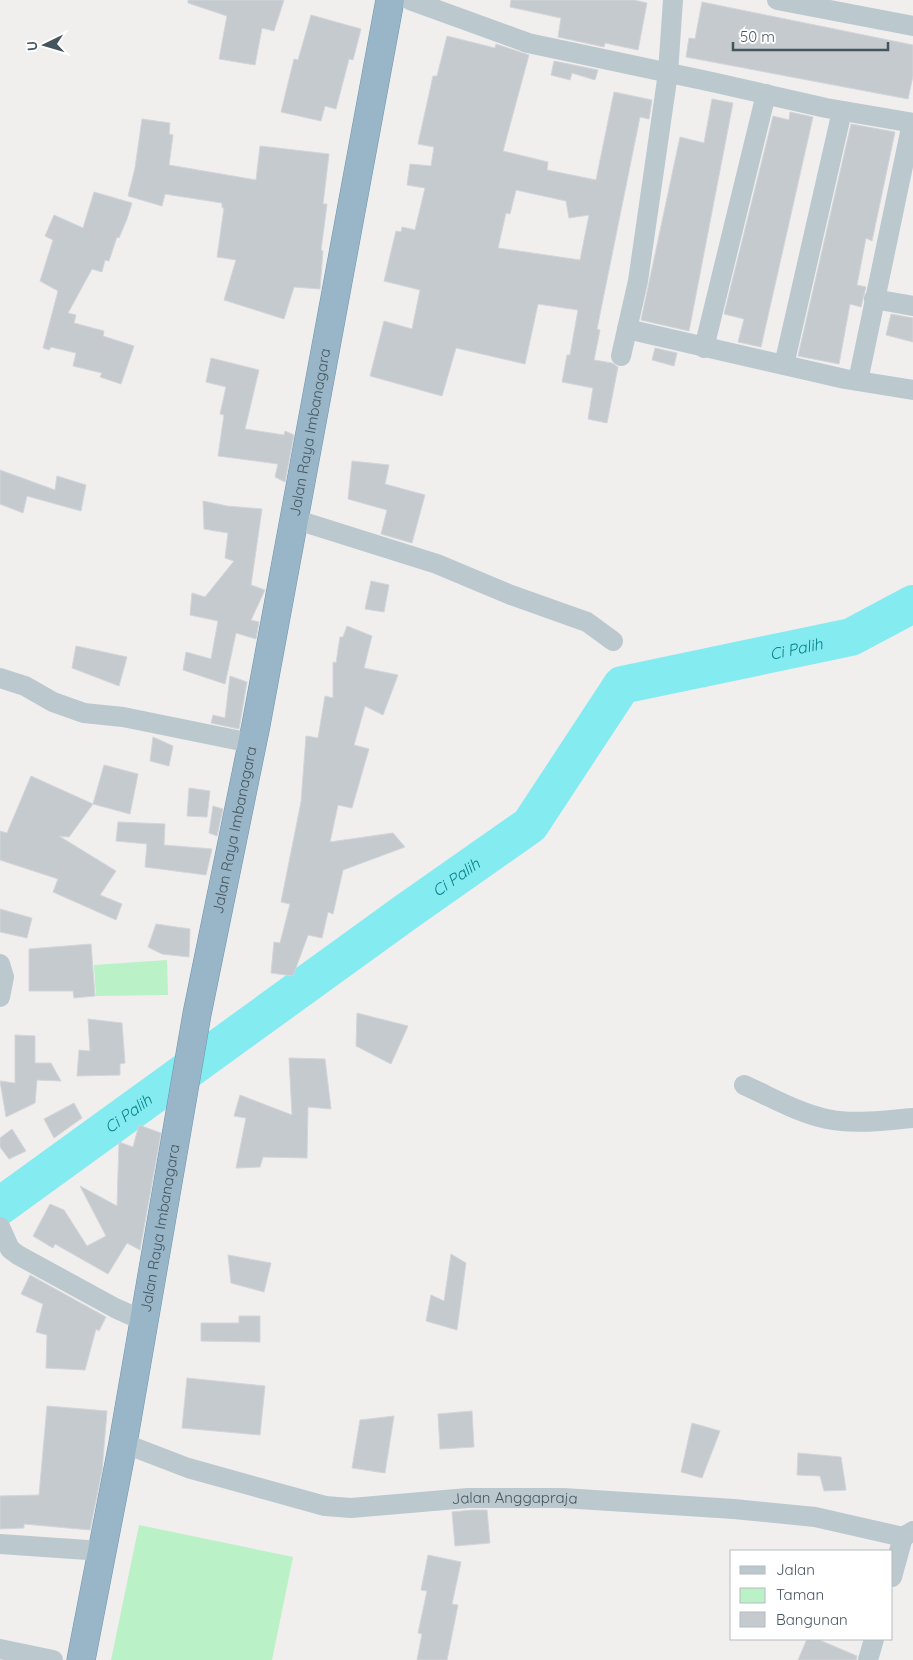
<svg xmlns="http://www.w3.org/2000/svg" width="913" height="1660" viewBox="0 0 913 1660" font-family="Quicksand,sans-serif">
  <rect width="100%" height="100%" fill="#f1eeee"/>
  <!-- green -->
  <path fill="#baf1c7" d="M167 960 168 995 96 996 94 965Z
    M139 1525 293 1557 272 1660H111Z"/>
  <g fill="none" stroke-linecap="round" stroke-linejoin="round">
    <!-- river -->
    <path stroke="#84ebf1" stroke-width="38" id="s1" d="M0 1206 406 912 530 825 622 685 851 637 913 604"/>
  </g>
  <!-- building -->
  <path fill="#c5cace" stroke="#d2d5da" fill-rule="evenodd" d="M188 0H284L274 31 262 28 255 65 219 59 227 16 188 3Z
    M511 0H634L647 3 638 50 605 43 604 47 558 37 561 18 510 7Z
    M702 2 913 45V76L908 99 686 57 689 38 695 39Z
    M311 15 361 29 353 60 349 59 336 109 325 106 321 121 281 112 294 59 298 60Z
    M447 36 495 48 496 44 529 55 503 151 548 162 547 170 596 180 614 92 652 100 649 119 640 117 597 329 600 330 594 360 612 363 618 367 607 423 588 419 593 388 562 382 567 355H570L578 310 538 304 525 364 456 348 442 396 370 376 384 321 412 329 420 290 384 281 396 231 401 232 402 227 415 230 425 188 407 185 410 164 431 166 434 147 418 144 433 76H437ZM516 190 566 201 569 218 589 215 580 260 498 248 506 213 510 214Z
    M554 61 598 70 595 80 572 73 570 80 551 75Z
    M712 99 733 103 689 331 641 320 680 137 704 143Z
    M790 112 813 117 761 347 738 342 744 319 724 314 773 116 789 120Z
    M142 119 170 123 169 134 173 135 169 165 256 180 260 146 329 154 323 204H327L321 250 323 251 320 289 294 287 284 319 224 300 236 260 217 257 224 208H222V203L165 194 162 206 128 196 135 168Z
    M851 124 895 132 872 241 866 238 857 285 866 287 861 307 850 304 839 364 798 356Z
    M94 192 132 203 127 219 119 238 117 237 109 261 105 260 102 272 92 269 68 313 76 315 74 323 104 331 103 336 134 346 121 384 100 377 102 373 73 366 76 353 51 347 49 350 43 348 58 291 40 281 53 240 45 236 54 215 83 228Z
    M891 314 913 318V342L886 335Z
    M655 348 677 353 674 366 652 360Z
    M211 358 259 370 245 429 284 435 285 431 294 435 285 482 275 477 278 464 218 456 224 415 220 414 226 387 206 382Z
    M352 461 389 465 385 484 425 495 412 543 381 534 387 510 348 499Z
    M0 470 55 490 57 476 86 485 81 511 27 496 23 513 0 504Z
    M203 501 227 506 262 509 251 585 265 590 251 620 259 622 256 639 236 633 225 684 183 670 186 652 211 659 218 621 190 615 192 593 205 597 234 561 225 558 228 533 204 529Z
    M371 581 389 585 384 612 365 609Z
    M347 626 372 636 364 668 398 675 383 715 365 706 354 745 369 749 352 808 338 805 330 842 393 833 405 847 343 870 333 914 328 912 322 938 308 935 293 976 271 973 274 942 280 943 290 904 281 902 301 802 306 736 318 738 325 696 333 698V662L336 663 340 637H343Z
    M76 646 127 657 119 686 72 668Z
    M230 676 247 682 239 729 211 723 213 715 225 718Z
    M153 737 173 746 169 766 150 761Z
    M104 765 138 774 130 814 93 804Z
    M31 776 93 804 69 837 59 836 116 871 100 895 122 904 116 920 53 892 58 879 0 860V831L7 833Z
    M189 788 210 791 207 817 187 816Z
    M213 806 223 809 217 836 209 833Z
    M118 822 165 824 164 845 212 849 206 875 145 867 147 844 116 841Z
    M0 909 32 918 27 938 0 932Z
    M156 924 190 929 189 957 162 954 148 947Z
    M91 944 95 996 74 998 73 991H29V949Z
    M357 1013 408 1026 391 1064 356 1046Z
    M88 1019 122 1023 125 1063 120 1064V1075L77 1076 79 1050 90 1051Z
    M15 1035 35 1036V1063H51L61 1081 37 1080 35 1103 6 1117 0 1081 15 1083Z
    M289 1058 325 1059 331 1109 308 1107 307 1158 263 1157 260 1167 236 1168 246 1118 234 1116 240 1095 292 1115Z
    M74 1103 82 1118 54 1138 44 1119Z
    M139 1125 161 1133 140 1250 127 1243 108 1274 55 1244 53 1248 33 1236 50 1204 64 1210 87 1246 106 1236 80 1186 117 1206 119 1142 133 1147Z
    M12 1129 26 1151 9 1159 0 1147V1138Z
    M451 1254 466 1263 457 1330 426 1321 431 1295 444 1301Z
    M228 1255 271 1263 264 1292 231 1283Z
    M30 1275 106 1317 99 1331 96 1329 85 1370 46 1368 47 1335 36 1332 43 1304 21 1294Z
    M239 1316H260V1342L201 1341V1323H239Z
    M187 1378 265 1386 260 1435 182 1428Z
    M47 1406 107 1411 102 1471 90 1530 24 1524V1528L0 1529V1496L39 1495Z
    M472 1411 474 1447 440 1449 438 1414Z
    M394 1416 385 1473 352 1468 360 1420Z
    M692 1423 720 1431 702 1478 681 1472Z
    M798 1453 841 1457 846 1490 824 1491 820 1476 797 1475Z
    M472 1510H487L490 1543 455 1546 452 1512Z
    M428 1555 461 1562 452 1604 458 1605 447 1660H417L422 1634 418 1633 427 1591 421 1590Z
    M807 1639H817L857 1656 856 1660H798Z"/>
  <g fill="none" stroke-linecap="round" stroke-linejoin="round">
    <!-- trunk casing -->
    <g stroke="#6e95ac" stroke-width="29">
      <g id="trunk">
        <path id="s3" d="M81 1660 123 1443 197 1014 256 725 390 0"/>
      </g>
    </g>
    <!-- minor -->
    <g stroke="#bbc8ce" stroke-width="20">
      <path d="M410 0 528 43 712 82 826 108 913 123"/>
      <path d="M777 0 913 26"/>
      <path d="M874 299 913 306"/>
      <path d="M627 329 845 379 913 390"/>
      <path d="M704 348 766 94"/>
      <path d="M621 356 638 281 668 73 673 0"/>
      <path d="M784 365 842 111"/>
      <path d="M858 381 912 123"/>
      <path d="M294 519 437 564 511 595 587 622 613 641"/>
      <path d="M0 678 25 686 53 702 84 713 123 717 251 743"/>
      <path d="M0 964 4 977 0 997"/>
      <path d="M744 1085C771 1097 798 1113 827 1119 855 1125 886 1120 913 1118"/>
      <path d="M0 1227 10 1249 18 1255 115 1308 144 1321"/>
      <path id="s2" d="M123 1443 188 1468 325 1506 351 1508 468 1498H563L734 1509 815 1517 903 1537 913 1531"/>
      <path d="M0 1544 102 1551"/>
      <path d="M892 1577 903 1537"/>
      <path d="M0 1649 53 1660"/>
      <path d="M868 1660 874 1639"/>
    </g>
    <!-- trunk -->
    <use href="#trunk" stroke="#98b6c8" stroke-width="28"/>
  </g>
  <g text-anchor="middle" stroke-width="4" stroke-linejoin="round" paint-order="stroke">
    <!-- street labels -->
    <g font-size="15" fill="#45555d" stroke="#fff">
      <text dy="5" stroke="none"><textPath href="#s3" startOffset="1249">Jalan Raya Imbanagara</textPath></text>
      <text dy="5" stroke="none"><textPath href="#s3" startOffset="844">Jalan Raya Imbanagara</textPath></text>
      <text dy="5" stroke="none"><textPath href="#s3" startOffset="439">Jalan Raya Imbanagara</textPath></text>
      <text dy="5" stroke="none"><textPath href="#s2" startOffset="402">Jalan Anggapraja</textPath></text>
    </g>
    <!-- water labels -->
    <g font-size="16" font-style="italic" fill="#078288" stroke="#fff">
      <text dy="6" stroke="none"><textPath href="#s1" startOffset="998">Ci Palih</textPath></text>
      <text dy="6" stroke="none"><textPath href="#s1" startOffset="562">Ci Palih</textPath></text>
      <text dy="6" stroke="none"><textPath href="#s1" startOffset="158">Ci Palih</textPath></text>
    </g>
  </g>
  <!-- legend -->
  <rect x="730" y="1550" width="162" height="90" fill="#ffffff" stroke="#b5bbbe"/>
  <rect x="740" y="1566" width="25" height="8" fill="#bbc8ce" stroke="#b5bbbe"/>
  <text x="776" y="1575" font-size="15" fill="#45555d">Jalan</text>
  <rect x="740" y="1588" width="25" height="15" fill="#baf1c7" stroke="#b5bbbe"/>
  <text x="776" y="1600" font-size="15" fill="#45555d">Taman</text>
  <rect x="740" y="1612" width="25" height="15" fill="#c5cace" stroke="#b5bbbe"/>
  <text x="776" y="1625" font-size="15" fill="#45555d">Bangunan</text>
  <!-- north arrow -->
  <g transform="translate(45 45) rotate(265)" stroke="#ffffff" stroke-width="4" paint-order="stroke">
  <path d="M0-4L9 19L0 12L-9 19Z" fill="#45555d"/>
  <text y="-8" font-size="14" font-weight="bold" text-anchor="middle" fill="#45555d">U</text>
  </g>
  <!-- scale -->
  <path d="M733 42v8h155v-8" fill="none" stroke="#45555d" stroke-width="2.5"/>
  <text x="740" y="42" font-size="15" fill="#45555d" stroke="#ffffff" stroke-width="4" paint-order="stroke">50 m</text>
</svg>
